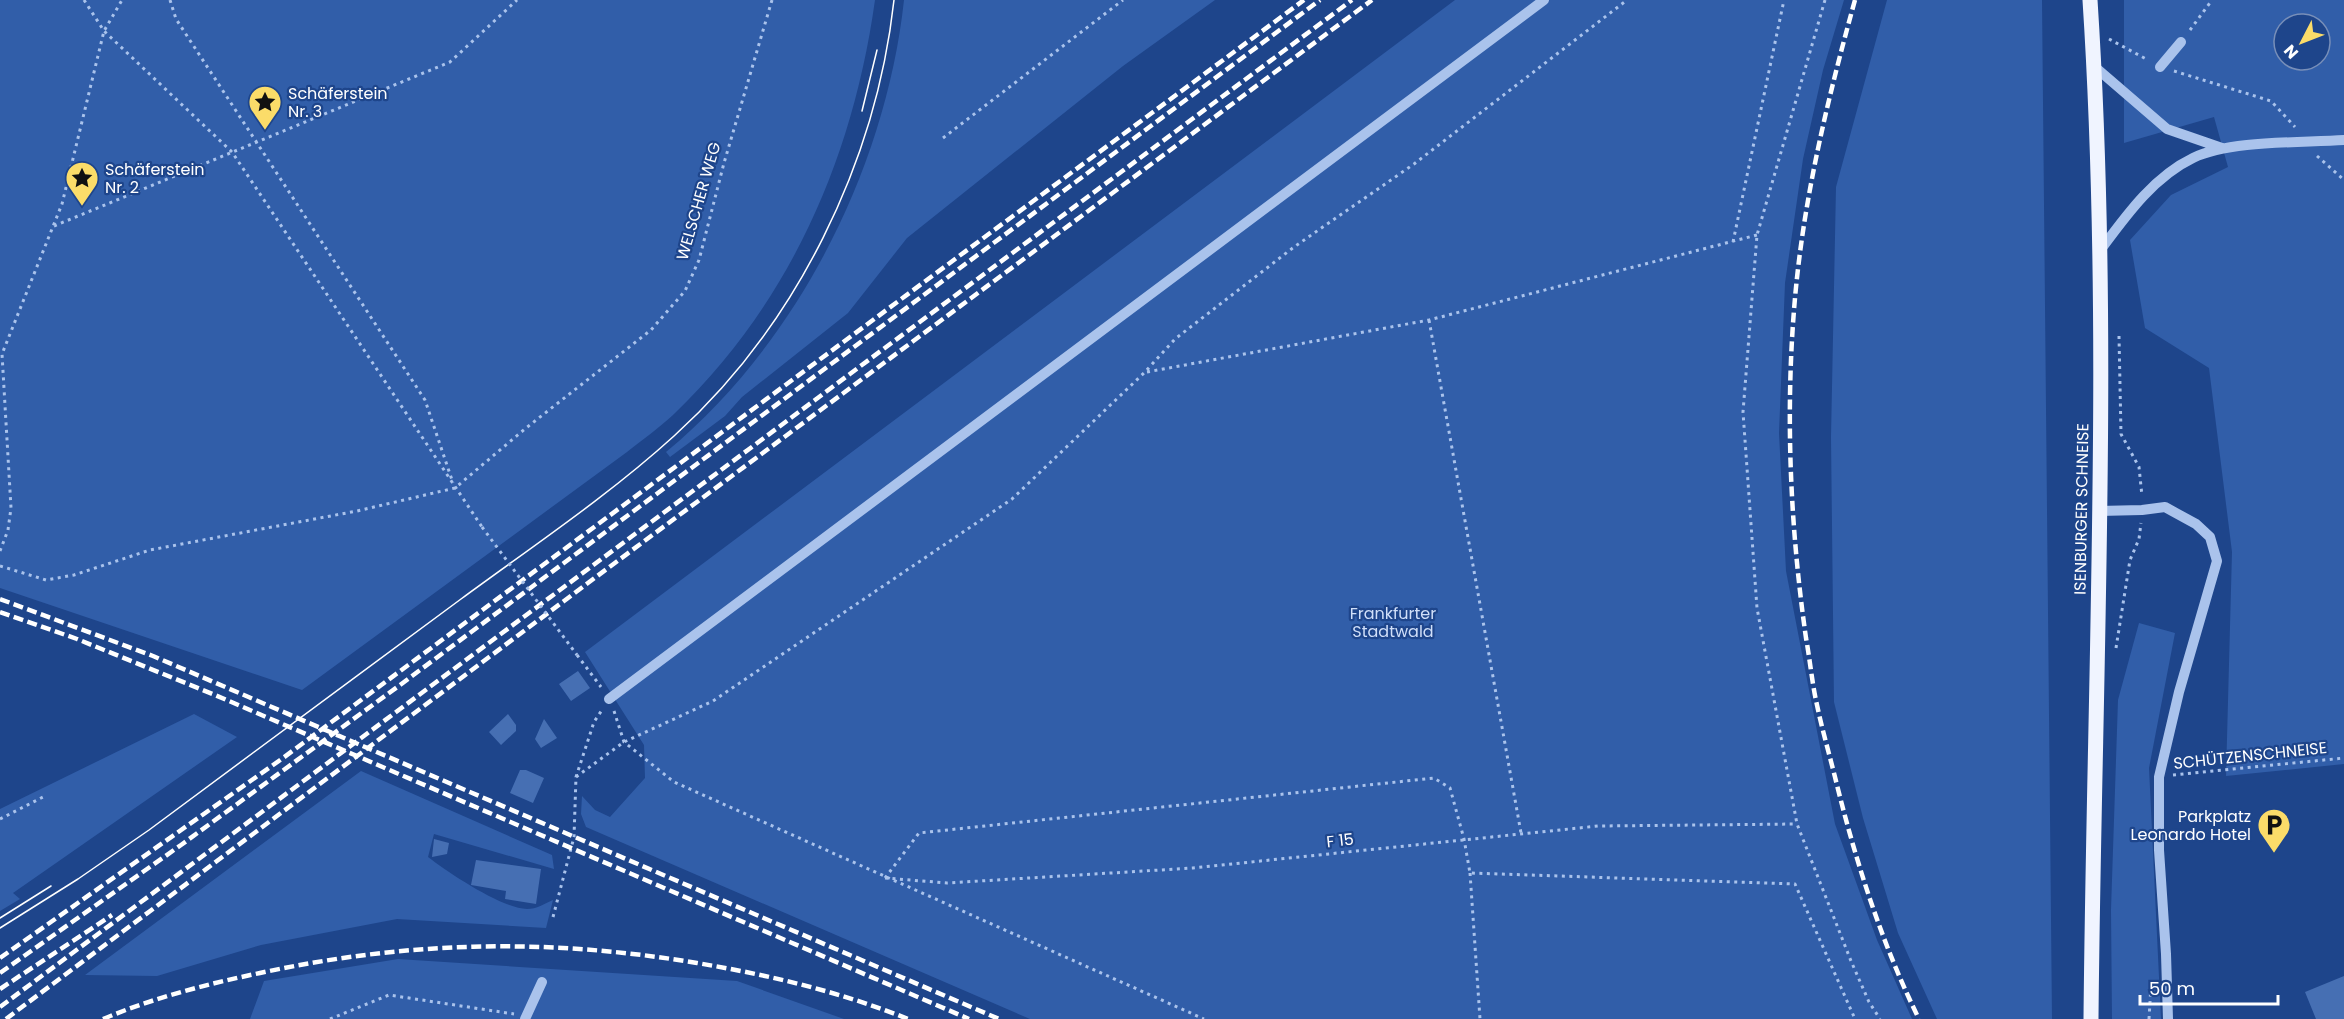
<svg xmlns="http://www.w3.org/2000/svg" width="2344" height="1019" viewBox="0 0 2344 1019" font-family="Poppins,sans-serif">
  <rect width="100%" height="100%" fill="#1e458b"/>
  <!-- green -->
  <path fill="#315ea9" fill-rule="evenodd" d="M0 0H875C853 158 790 303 673 415 659 428 642 440 627 452L302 690 0 588Z
    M904 0H1215L1123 66 907 238 848 313 742 397 725 416 670 457 666 452C797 344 886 168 904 0Z
    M1455 0H1844L1823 70 1803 159 1785 283 1779 433 1786 571 1835 824 1877 940 1912 1019H1030L586 827 581 814 582 796 595 810 610 817 645 778 644 745 585 652Z
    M1887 0H2042L2052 1019H1937L1898 933 1863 818 1834 702 1831 437 1836 187Z
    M2124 0H2344V764L2226 776 2232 552 2209 368 2145 328 2130 240 2171 195 2228 167 2214 117 2124 143ZM2284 24H2320V60H2284Z
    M2139 623 2175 633 2149 768 2161 1019H2112L2111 910 2118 700Z
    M194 714 237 737 13 893 20 899 0 911V809Z
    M361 771 552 855 554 869 434 834 428 857C449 873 501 908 527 909 537 909 544 904 553 900L546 928 397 919 261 945 157 976 85 975Z
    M398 959 737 981 844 1019H250L264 981Z"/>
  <!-- building -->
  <path fill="#466fb3" d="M578 671 590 688 571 701 559 684Z
    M508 714 516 725V731L501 745 489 732Z
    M544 719 557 738 541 748 535 739Z
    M520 770H526L544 778 533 803 510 793Z
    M434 839 449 843 447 854 432 857Z
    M476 860 541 869 536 904 505 899 506 891 471 885Z
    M2344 976V1019H2316L2305 992Z"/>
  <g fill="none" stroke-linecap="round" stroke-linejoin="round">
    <!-- path -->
    <path stroke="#aac3ec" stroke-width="3" stroke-dasharray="3 4.5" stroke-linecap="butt" d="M84 0 104 31 232 152 482 527
      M170 0 176 19 425 400 453 483
      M1825 0 1757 235 1743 412 1757 608 1797 824 1851 961 1869 1002 1880 1019
      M2190 30 2212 0
      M2109 39 2148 60
      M2174 71 2271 101 2295 127
      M943 138 1123 0
      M2317 156 2344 180
      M54 226 450 62 517 0
      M1733 242 1784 0
      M1429 320 1521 833
      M2119 336 2121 434 2139 467 2142 496
      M1147 372 1429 320 1757 235
      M0 551 8 530 11 508 2 354 62 204 104 31 122 0
      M0 566 46 580 74 575 150 550 357 511 455 488 526 428 651 330 685 291 699 260 724 163 772 0
      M2116 648 2130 560 2139 539 2141 523
      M577 655 601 687
      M614 711 624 742 674 782 1204 1019
      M2173 775 2344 758
      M576 777 624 742 713 701 1012 499 1145 372 1175 339 1294 247 1414 164 1627 0
      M0 819 45 796
      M1470 873 1480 1019
      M885 878 919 833 1434 778 1450 788 1464 839 1470 873 1795 884 1855 1019
      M885 878 947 883 1193 868 1598 826 1797 824
      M553 917 574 837 576 777 594 722 602 710
      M330 1019 389 995 514 1014
      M2149 1019 2151 985"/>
    <!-- minor -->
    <path stroke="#aac3ec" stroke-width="10" d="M2095 67 2167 129 2222 148
      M2160 67 2181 42
      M2099 252C2125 217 2153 177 2193 158 2230 140 2302 143 2344 140
      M2099 511 2142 510 2165 507 2196 524 2210 537 2217 561 2179 692 2159 777V850L2166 954 2168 1019
      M609 699 1544 0
      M525 1019 542 982"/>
    <!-- major -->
    <path stroke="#f0f4ff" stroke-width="15" d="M2090 0C2112 339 2094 680 2091 1019"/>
    <!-- tram -->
    <path stroke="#fff" stroke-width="1.5" d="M862 111 877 50
      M0 918 51 886
      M0 928 78 879 149 830C253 752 357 676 461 599 533 546 608 496 674 436 796 326 876 163 894 0"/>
    <!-- rail -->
    <path stroke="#fff" stroke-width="4.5" stroke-dasharray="10 4.5" stroke-linecap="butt" d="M1855 0C1828 98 1804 196 1795 298 1785 411 1790 526 1806 638 1810 660 1812 683 1817 705 1822 729 1829 753 1835 777 1855 859 1881 942 1919 1019
      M0 599 153 656 999 1019
      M0 612 77 639 215 695 969 1019
      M0 958 283 758 1304 0
      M0 973 181 845 400 685 1320 0
      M0 989 112 915
      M0 1007 1352 0
      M6 1019 596 577 1372 0
      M103 1019C153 998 207 984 260 973 408 941 547 938 697 963 769 975 841 992 908 1019"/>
    <!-- path-bridge -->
    <path stroke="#aac3ec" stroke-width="3" stroke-dasharray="3 4.5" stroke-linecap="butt" d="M482 527 577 655"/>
  </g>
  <!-- icons -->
  <defs>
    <g id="sight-pin" transform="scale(1.725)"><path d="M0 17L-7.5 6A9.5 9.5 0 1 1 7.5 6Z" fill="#fbdc69" stroke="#1e458b"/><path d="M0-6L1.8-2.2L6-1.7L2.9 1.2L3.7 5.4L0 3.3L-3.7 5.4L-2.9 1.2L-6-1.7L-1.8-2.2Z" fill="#111"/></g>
    <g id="parking-pin" transform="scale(1.725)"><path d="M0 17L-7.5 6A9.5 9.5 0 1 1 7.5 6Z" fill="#fbdc69" stroke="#1e458b"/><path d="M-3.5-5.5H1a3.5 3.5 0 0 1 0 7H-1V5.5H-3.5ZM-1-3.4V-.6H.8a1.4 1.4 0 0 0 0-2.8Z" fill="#111"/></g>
  </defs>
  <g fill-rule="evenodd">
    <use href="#sight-pin" x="265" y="102"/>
    <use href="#sight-pin" x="82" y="178"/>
    <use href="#parking-pin" x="2274" y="825"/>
  </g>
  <g text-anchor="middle" stroke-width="4.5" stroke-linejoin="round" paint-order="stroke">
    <!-- poi labels -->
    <g font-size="16" fill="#fff" stroke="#1e458b" text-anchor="start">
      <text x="288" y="99">Schäferstein<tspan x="288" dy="18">Nr. 3</tspan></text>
      <text x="105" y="175">Schäferstein<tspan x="105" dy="18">Nr. 2</tspan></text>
      <text x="2251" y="822" text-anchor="end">Parkplatz<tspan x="2251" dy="18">Leonardo Hotel</tspan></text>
    </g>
    <!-- street labels -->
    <g font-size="16" fill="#fff" stroke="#1e458b">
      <text transform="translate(698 201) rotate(-74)" y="6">WELSCHER WEG</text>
      <text transform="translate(2081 509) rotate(-89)" y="6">ISENBURGER SCHNEISE</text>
      <text transform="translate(2250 755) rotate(-6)" y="6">SCHÜTZENSCHNEISE</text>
      <text transform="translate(1340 840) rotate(-6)" y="6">F 15</text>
    </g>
    <!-- park labels -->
    <g font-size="16" fill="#d0dff9" stroke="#1e458b">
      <text x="1393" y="619">Frankfurter<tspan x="1393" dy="18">Stadtwald</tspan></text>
    </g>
  </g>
  <!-- north arrow -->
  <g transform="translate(2302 42) rotate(228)"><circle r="28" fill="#1e458b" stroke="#788fb9" stroke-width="1.5"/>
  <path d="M0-4.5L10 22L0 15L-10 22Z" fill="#fbdc69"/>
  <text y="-9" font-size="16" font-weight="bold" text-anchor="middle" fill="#ffffff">N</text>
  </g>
  <!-- scale -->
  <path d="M2140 995v9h138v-9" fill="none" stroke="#ffffff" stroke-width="3"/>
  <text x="2149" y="995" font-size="18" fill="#ffffff" stroke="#1e458b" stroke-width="4.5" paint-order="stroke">50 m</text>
</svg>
